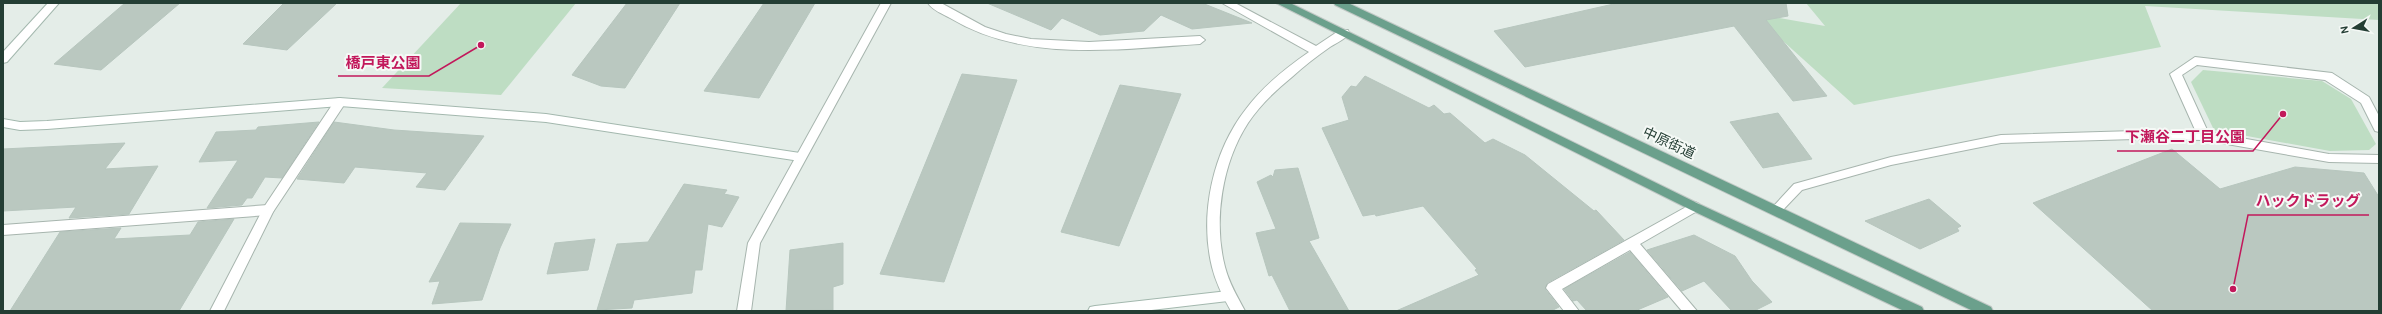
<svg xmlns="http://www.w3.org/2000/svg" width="2382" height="314" viewBox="0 0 2382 314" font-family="Karla,'Noto Sans JP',sans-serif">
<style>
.green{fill:#beddc3}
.building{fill:#bac8c0;stroke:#b7c6be}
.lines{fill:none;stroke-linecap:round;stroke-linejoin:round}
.lane-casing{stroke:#a7b5ae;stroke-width:2}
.street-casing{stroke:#a7b5ae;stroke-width:2}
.secondary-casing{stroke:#a3b8ae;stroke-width:2}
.primary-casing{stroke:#c2c9c6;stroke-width:2}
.lane{fill:#fff;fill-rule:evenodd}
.street{fill:#fff;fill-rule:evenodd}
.secondary{fill:#fff;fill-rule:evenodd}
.primary{fill:#6ba08c;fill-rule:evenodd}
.labels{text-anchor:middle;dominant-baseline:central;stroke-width:4;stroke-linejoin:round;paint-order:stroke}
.street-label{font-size:14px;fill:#243e34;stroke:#f5f9f6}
.leader{fill:none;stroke:#c2185b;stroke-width:1.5}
.callout-dot{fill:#c2185b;stroke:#f5f9f6;stroke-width:1.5}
.callout-label{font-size:15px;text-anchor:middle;font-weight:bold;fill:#c2185b;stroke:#f5f9f6;stroke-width:4;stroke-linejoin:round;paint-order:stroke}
</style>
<rect width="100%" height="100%" fill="#e4ede8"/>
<g class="green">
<polygon points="461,3 576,3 501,95 382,88"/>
<polygon points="1806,3 2379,3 2379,20 2145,6 2161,47 1854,105 1752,13 1825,26"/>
<polygon points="2203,70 2322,81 2351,99 2376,144 2369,150 2330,151 2214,130 2191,82"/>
</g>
<g class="building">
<polygon points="125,3 180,3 101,70 54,64"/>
<polygon points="284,3 337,3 287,50 243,44"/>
<polygon points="627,3 680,3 625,88 601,86 572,75"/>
<polygon points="764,3 815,3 759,98 704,91"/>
<polygon points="987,3 1202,3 1252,23 1192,29 1161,15 1144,31 1100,35 1062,18 1051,30"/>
<polygon points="1618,3 1786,3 1788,16 1766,20 1827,96 1793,101 1734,26 1525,67 1494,31"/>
<polygon points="962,74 1017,80 944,282 880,274"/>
<polygon points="1365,76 1429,108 1434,105 1444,114 1450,113 1485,143 1493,139 1525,155 1594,211 1596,210 1624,240 1547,283 1545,289 1559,307 1551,311 1396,311 1479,275 1475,270 1477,269 1423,206 1376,216 1375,214 1363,216 1322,128 1349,120 1342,97 1351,86 1356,87"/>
<polygon points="1120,85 1181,94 1119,246 1061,232"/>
<polygon points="1778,113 1812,159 1763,168 1730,122"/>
<polygon points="319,122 282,178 265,177 252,198 247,198 242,205 207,208 238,160 199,162 216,132 256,130 258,127"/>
<polygon points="334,122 394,130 484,136 445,190 416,187 427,173 355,167 344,183 297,179"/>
<polygon points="125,143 105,169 158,166 129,214 69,218 76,207 3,211 3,149"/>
<polygon points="2172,149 2220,189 2295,167 2364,173 2379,197 2379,311 2153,311 2033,203"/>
<polygon points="1298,168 1319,238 1309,241 1349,311 1290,311 1272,275 1269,276 1256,233 1276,229 1257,182 1271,175 1273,177 1275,170"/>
<polygon points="684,184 727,190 724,194 739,197 722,227 708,224 702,270 695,270 692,293 634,300 632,308 597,310 617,244 648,242"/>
<polygon points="1929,199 1961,226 1957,228 1959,231 1920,249 1865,221"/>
<polygon points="234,219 179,311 10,311 60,232 121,228 114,239 190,235 198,222"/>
<polygon points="460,223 511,224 500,248 482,300 432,304 440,281 429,282"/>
<polygon points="1694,235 1735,256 1752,281 1772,302 1754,311 1732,311 1704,281 1682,291 1647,250"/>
<polygon points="595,239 588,270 547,274 555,243"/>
<polygon points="843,243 843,284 833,287 833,310 786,311 790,250"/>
<polygon points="1630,252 1668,297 1635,311 1587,311 1577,300 1573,301 1564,289"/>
</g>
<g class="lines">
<defs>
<polygon id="lane" points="268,205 272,207 274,210 272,213 268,215 3,235 3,225"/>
<g id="street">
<polygon points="881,3 891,3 760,243 751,311 737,311 748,243"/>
<path d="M 928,3 L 941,3 L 985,27 L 1006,34 L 1031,39 L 1089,42 L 1200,36 L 1205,40 L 1200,44 C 1118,49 1024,63 950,18 C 943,14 932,10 928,3 Z"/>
<path d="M 1222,3 L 1235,3 L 1316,46 L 1340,30 L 1348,30 L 1349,33 C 1346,39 1336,43 1330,47 C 1317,56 1304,66 1292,77 C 1276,90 1260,105 1248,123 C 1222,163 1213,221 1225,267 C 1229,283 1237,296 1245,311 L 1231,311 C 1223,297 1216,283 1212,267 C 1199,214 1213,151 1246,109 C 1263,86 1286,68 1309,52 Z"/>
<polygon points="2195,57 2332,73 2369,97 2379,116 2379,132 2375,131 2361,103 2325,80 2197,65 2182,75 2208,132 2329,154 2379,155 2379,163 2329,162 2204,140 2135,139 2001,143 1891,165 1802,190 1780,213 1772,213 1770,210 1794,184 1891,157 2001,135 2135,131 2196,132 2170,74"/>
<polygon points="340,98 346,102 273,212 224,311 210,311 264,207 336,99"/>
<polygon points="1695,202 1699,204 1701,207 1699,210 1640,244 1697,311 1682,311 1630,250 1562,289 1579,311 1564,311 1546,288 1548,284"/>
</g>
<g id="secondary">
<polygon points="48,3 59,3 7,62 3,63 3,52"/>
<polygon points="340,98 546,114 800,153 806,157 800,161 546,122 340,106 47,129 20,130 3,127 3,119 20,122 47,121"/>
<polygon points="1228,291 1233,292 1235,296 1233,300 1228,301 1143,311 1088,311 1090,307 1095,306"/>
</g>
<g id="primary">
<polygon points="1276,3 1290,3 1699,204 1922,307 1924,311 1904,311 1691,210"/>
<polygon points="1334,3 1348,3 1991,307 1993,311 1973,311 1335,5"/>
</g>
</defs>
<use href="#lane" class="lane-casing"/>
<use href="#street" class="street-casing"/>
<use href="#secondary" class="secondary-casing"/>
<use href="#primary" class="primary-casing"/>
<use href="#lane" class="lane"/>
<use href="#street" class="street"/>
<use href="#secondary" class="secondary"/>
<use href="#primary" class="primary"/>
</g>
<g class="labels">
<g class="street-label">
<text transform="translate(1669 143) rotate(25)">中原街道</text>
</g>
</g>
<path class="leader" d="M481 45L429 76H338M2283 114L2253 151H2117M2233 289L2248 215H2369"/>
<g class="callout-dot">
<circle cx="481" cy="45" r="4"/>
<circle cx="2283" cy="114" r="4"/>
<circle cx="2233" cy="289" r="4"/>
</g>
<g class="callout-label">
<text x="383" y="68">橋戸東公園</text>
<text x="2185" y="142">下瀬谷二丁目公園</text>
<text x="2308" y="206">ハックドラッグ</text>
</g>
<rect width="2382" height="314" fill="none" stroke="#243e34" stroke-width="8"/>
<g transform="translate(2354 28) rotate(259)" stroke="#f5f9f6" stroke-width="3" paint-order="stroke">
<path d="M0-3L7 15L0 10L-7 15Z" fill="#243e34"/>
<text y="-6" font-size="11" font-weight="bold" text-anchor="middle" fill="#243e34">N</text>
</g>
</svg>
